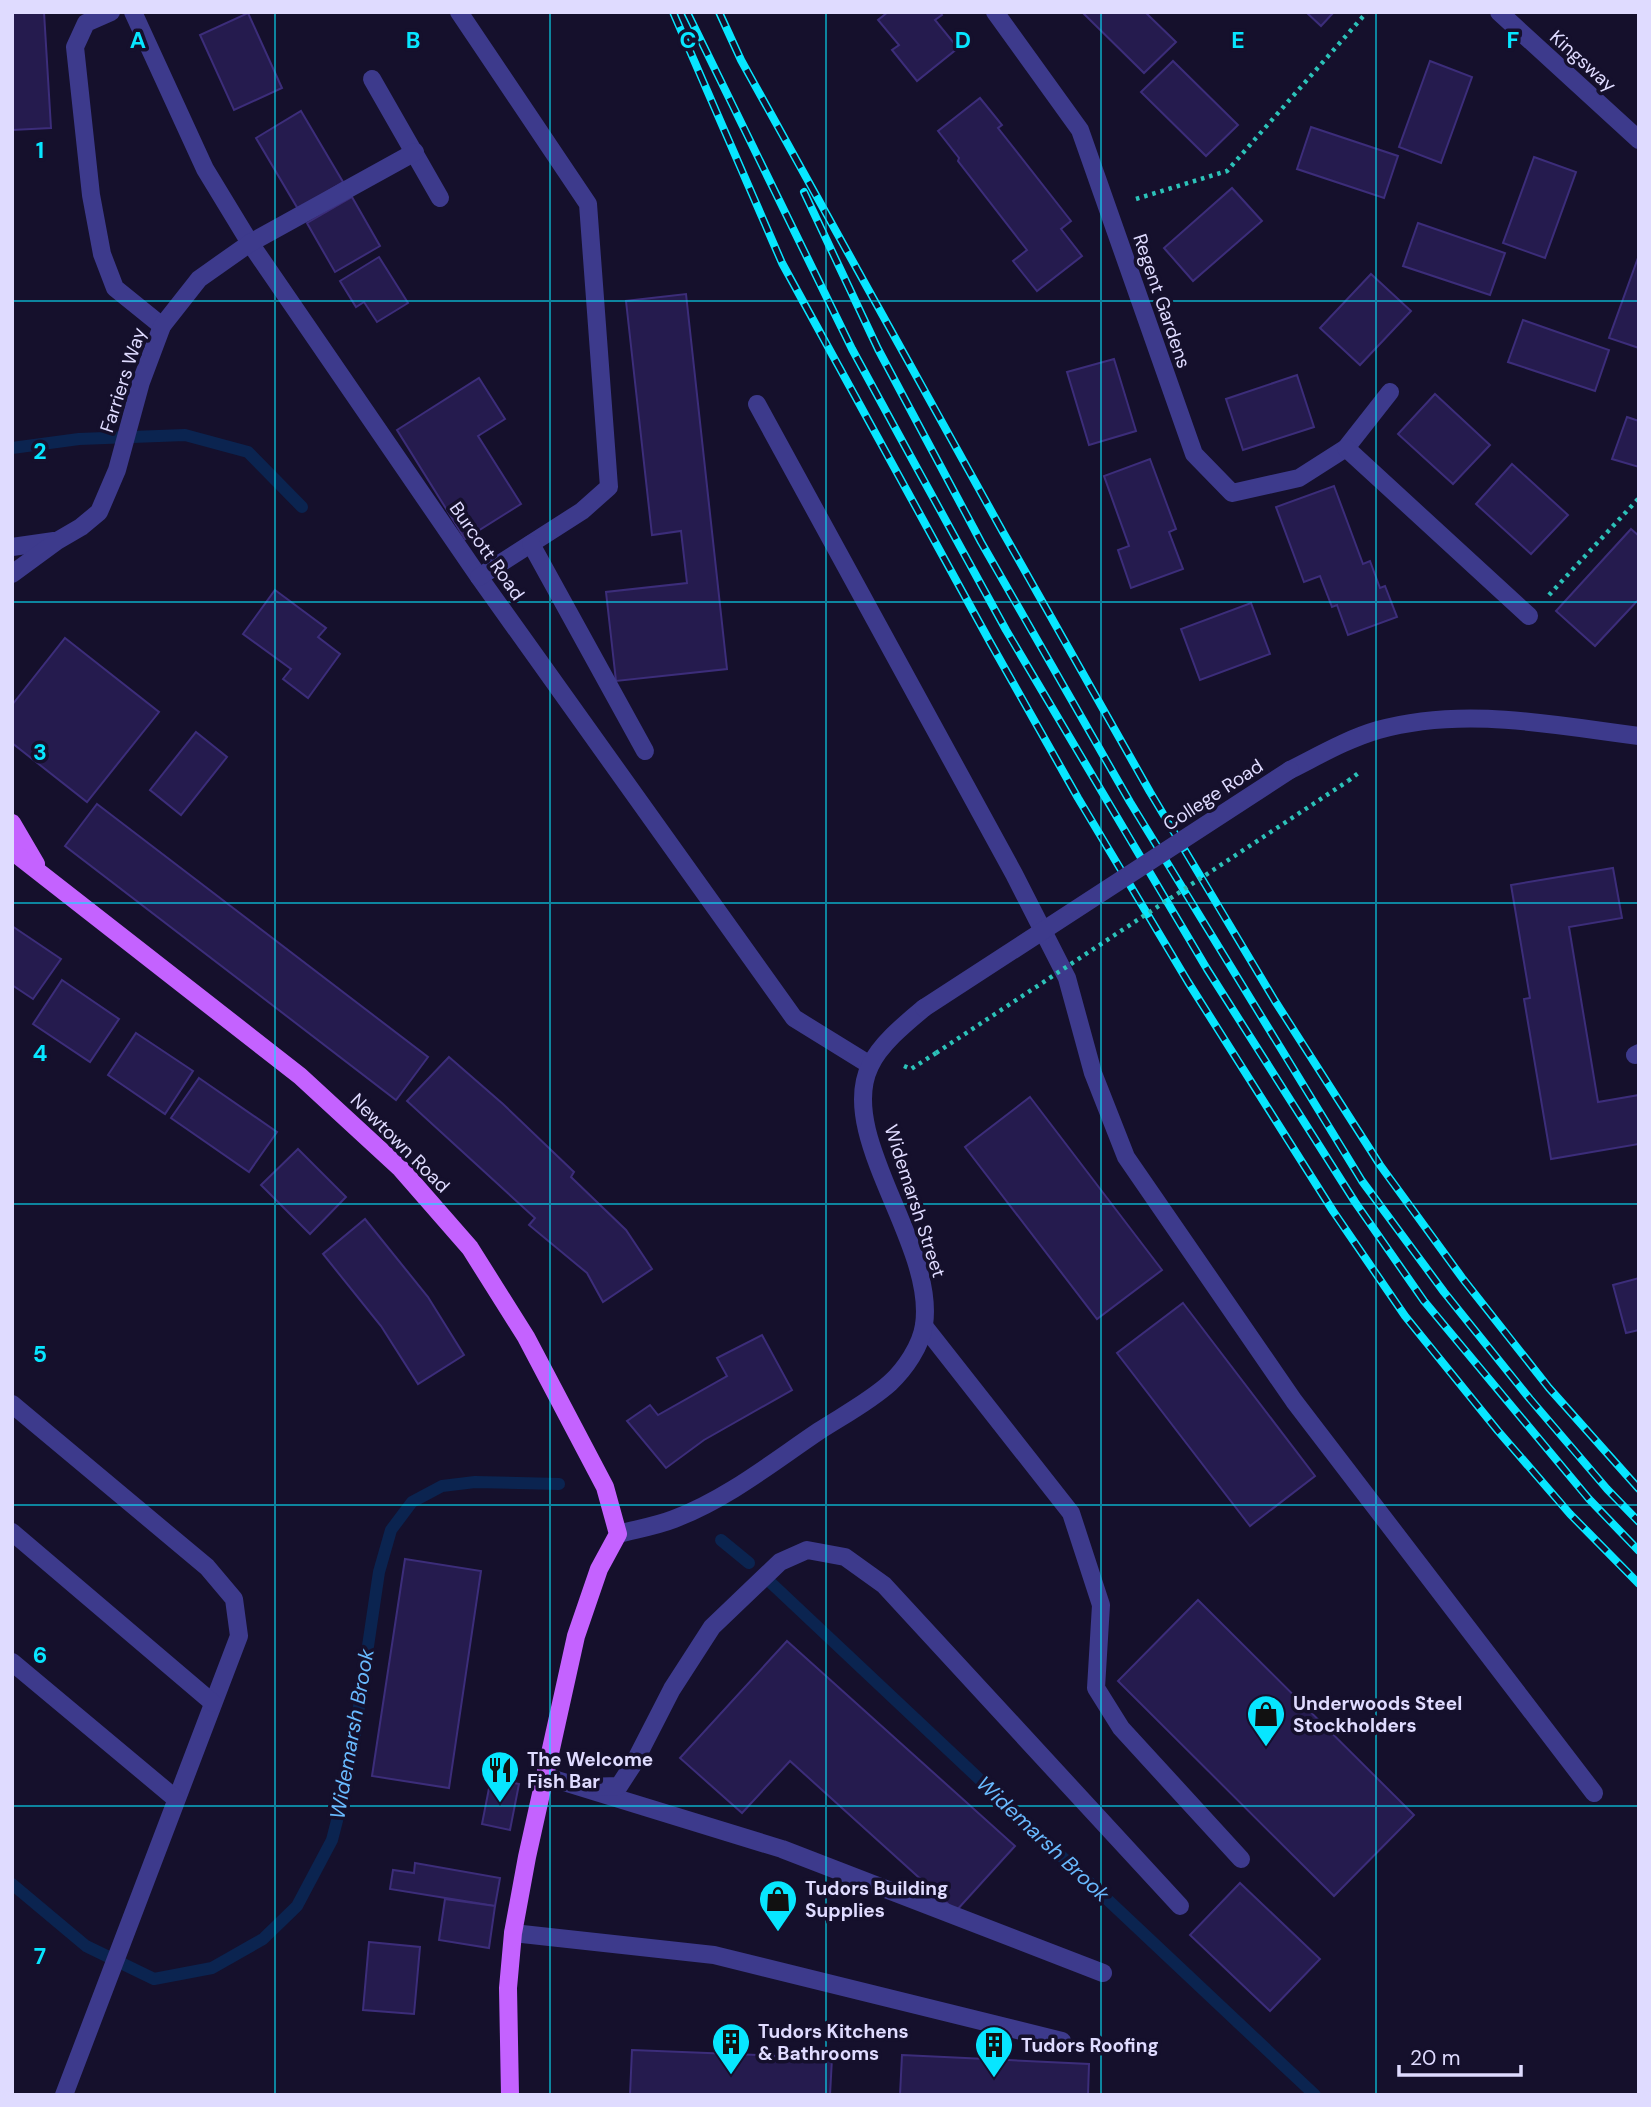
<svg xmlns="http://www.w3.org/2000/svg" width="1651" height="2107" viewBox="0 0 1651 2107" font-family="'DM Sans',sans-serif">
<style>
.lines{fill:none;stroke-linecap:round;stroke-linejoin:round}
.stream{stroke:#0b2450;stroke-width:12}
.building{fill:#251b4e;stroke:#3c2d7a;stroke-width:2}
.path{stroke:#2cc2b9;stroke-width:4.5;stroke-dasharray:3.5 5;stroke-linecap:butt}
.minor{stroke:#3d3a8c;stroke-width:18}
.major{stroke:#c462ff;stroke-width:18}
.rail-casing{stroke:#07e6ff;stroke-width:8}
.rail{stroke:#15102c;stroke-width:5;stroke-dasharray:16;stroke-linecap:butt}
.path-bridge{stroke:#2cc2b9;stroke-width:4.5;stroke-dasharray:3.5 5;stroke-linecap:butt}
.minor-bridge{stroke:#3d3a8c;stroke-width:18}
.grid{fill:none;stroke:#07e6ff;stroke-width:2;stroke-opacity:0.55}
.labels{text-anchor:middle;dominant-baseline:central;stroke-width:7;stroke-linejoin:round;paint-order:stroke}
.street-label{font-size:19px;fill:#dfdbff;stroke:#15102c}
.poi-label{font-size:19px;font-weight:bold;fill:#dfdbff;stroke:#15102c;text-anchor:start}
.water-label{font-size:21px;font-style:italic;fill:#69baff;stroke:#15102c}
.grid-label{font-size:23px;text-anchor:middle;font-weight:bold;fill:#07e6ff;stroke:#15102c;stroke-width:7;stroke-linejoin:round;paint-order:stroke}
</style>
<rect width="100%" height="100%" fill="#15102c"/>
<g class="lines">
<g class="stream">
<polyline points="12,448 79,439 185,435 248,452 302,507"/>
<polyline points="721,1540 749,1563"/>
<polyline points="770,1582 1315,2095"/>
<polyline points="12,1884 86,1946 154,1979 212,1968 263,1939 297,1906 332,1840 349,1774 379,1572 391,1530 412,1502 442,1486 475,1482 559,1484"/>
</g>
</g>
<g class="building">
<polygon points="12,12 44,12 51,128 12,130"/>
<polygon points="888,12 940,12 942,15 935,20 958,48 917,81 892,50 899,45 878,20"/>
<polygon points="1082,12 1145,12 1176,42 1144,73"/>
<polygon points="1306,12 1334,12 1321,26"/>
<polygon points="248,13 282,88 234,110 200,35"/>
<polygon points="1173,61 1238,125 1206,156 1141,92"/>
<polygon points="1430,61 1472,77 1441,163 1399,147"/>
<polygon points="980,98 1002,125 998,128 1071,221 1061,229 1082,256 1037,291 1013,261 1027,250 958,161 959,158 938,131"/>
<polygon points="301,111 343,182 298,209 256,138"/>
<polygon points="1311,127 1398,156 1384,198 1297,169"/>
<polygon points="1534,157 1576,172 1545,258 1503,243"/>
<polygon points="1232,188 1262,221 1193,281 1164,248"/>
<polygon points="352,197 380,246 335,272 307,223"/>
<polygon points="1418,223 1505,253 1490,295 1403,266"/>
<polygon points="1639,255 1639,348 1609,338"/>
<polygon points="379,257 408,303 377,322 364,302 356,307 340,281"/>
<polygon points="1371,274 1411,311 1360,365 1320,328"/>
<polygon points="686,294 727,669 616,681 606,592 687,583 681,531 652,535 626,301"/>
<polygon points="1523,320 1609,350 1595,391 1508,362"/>
<polygon points="1114,359 1136,431 1089,445 1067,372"/>
<polygon points="1297,375 1314,427 1243,450 1226,399"/>
<polygon points="479,378 505,419 478,436 521,504 465,539 397,430"/>
<polygon points="1435,394 1490,445 1453,484 1398,434"/>
<polygon points="1627,417 1639,421 1639,467 1612,459"/>
<polygon points="1150,459 1176,529 1169,532 1183,569 1131,588 1118,550 1129,546 1104,476"/>
<polygon points="1512,464 1568,515 1531,554 1476,504"/>
<polygon points="1334,486 1363,564 1370,561 1380,588 1385,586 1397,617 1348,635 1337,605 1332,607 1320,576 1304,582 1276,507"/>
<polygon points="1631,529 1639,536 1639,599 1595,646 1556,611"/>
<polygon points="275,590 326,628 318,637 340,654 308,698 283,679 291,669 243,634"/>
<polygon points="1251,603 1270,654 1200,680 1181,629"/>
<polygon points="65,638 159,712 87,802 12,743 12,705"/>
<polygon points="196,732 227,757 181,815 150,790"/>
<polygon points="97,804 428,1057 396,1100 65,846"/>
<polygon points="1613,868 1622,918 1569,927 1598,1102 1639,1095 1639,1144 1551,1159 1524,999 1530,998 1511,885"/>
<polygon points="12,926 61,959 33,999 12,985"/>
<polygon points="62,980 119,1019 90,1062 33,1024"/>
<polygon points="136,1033 193,1071 165,1114 108,1075"/>
<polygon points="449,1057 503,1104 574,1172 571,1177 626,1230 652,1269 603,1302 587,1273 529,1225 535,1218 407,1101"/>
<polygon points="199,1078 277,1132 249,1172 171,1118"/>
<polygon points="1030,1097 1162,1270 1097,1319 965,1147"/>
<polygon points="298,1149 346,1197 310,1234 261,1185"/>
<polygon points="365,1219 428,1297 464,1355 418,1384 381,1326 323,1254"/>
<polygon points="1639,1278 1639,1330 1626,1333 1613,1285"/>
<polygon points="1183,1303 1315,1476 1250,1526 1117,1353"/>
<polygon points="762,1335 792,1390 704,1440 666,1468 627,1421 650,1405 658,1415 727,1376 717,1358"/>
<polygon points="405,1559 481,1571 449,1788 372,1776"/>
<polygon points="1198,1600 1414,1815 1334,1896 1118,1681"/>
<polygon points="787,1641 1015,1846 956,1911 790,1761 742,1813 680,1758"/>
<polygon points="491,1778 519,1784 510,1830 482,1824"/>
<polygon points="415,1863 500,1878 495,1906 390,1889 393,1870 414,1873"/>
<polygon points="1240,1883 1320,1959 1270,2011 1190,1935"/>
<polygon points="445,1899 495,1906 489,1948 439,1940"/>
<polygon points="369,1942 420,1947 414,2014 363,2010"/>
<polygon points="632,2050 832,2058 830,2095 630,2095"/>
<polygon points="902,2055 1089,2064 1088,2095 900,2095"/>
</g>
<g class="lines">
<g class="path">
<polyline points="1136,199 1227,171 1367,12"/>
<polyline points="1549,595 1639,498"/>
<polyline points="1348,781 1361,771"/>
<polyline points="904,1066 911,1069 936,1053"/>
</g>
<g class="minor">
<polyline points="111,12 86,23 75,47 91,195 102,254 115,288 162,326"/>
<polyline points="133,12 205,169 250,243 479,577 794,1018 870,1065"/>
<polyline points="459,12 588,204 609,487 582,511 479,577"/>
<polyline points="995,12 1080,130 1194,454 1232,493 1299,478 1346,448 1390,392"/>
<polyline points="1499,12 1639,140"/>
<polyline points="372,79 440,198"/>
<polyline points="757,404 1014,874 1067,978 1093,1073 1126,1157 1294,1401 1594,1793"/>
<polyline points="1346,448 1529,616"/>
<polyline points="531,544 645,751"/>
<polyline points="12,547 54,541"/>
<polyline points="12,574 57,541 81,527 99,512 117,470 141,382 162,326 199,279 250,243 415,152"/>
<path d="M 1290,770 C 1318,756 1347,739 1378,730 C 1464,706 1552,725 1639,736"/>
<polyline points="1635,1055 1639,1053"/>
<polyline points="924,1326 1071,1513 1101,1605 1096,1688 1121,1728 1241,1859"/>
<polyline points="12,1404 207,1567 234,1599 239,1636 64,2095"/>
<polyline points="12,1532 213,1703"/>
<path d="M 618,1534 C 637,1529 656,1526 674,1519 C 727,1499 773,1462 819,1431 C 842,1416 869,1402 890,1383 C 905,1369 921,1346 924,1325 C 936,1245 836,1136 870,1066 C 880,1044 906,1023 924,1008"/>
<polyline points="12,1662 176,1799"/>
<polyline points="544,1776 782,1849 1103,1973"/>
<polyline points="582,1787 619,1786 634,1763 672,1689 712,1627 780,1562 807,1550 845,1557 884,1585 1180,1906"/>
<polyline points="513,1933 714,1955 1062,2041"/>
</g>
<g class="major">
<polyline points="12,823 36,864"/>
<polyline points="12,851 300,1076 401,1169 470,1248 526,1337 605,1487 618,1534 599,1569 576,1636 527,1857 513,1933 508,1988 510,2095"/>
</g>
<defs>
<g id="rail">
<polyline points="673,12 782,263 990,642 1078,798 1188,982 1333,1211 1405,1316 1498,1431 1570,1514 1639,1584"/>
<polyline points="687,12 852,349 912,459 1006,630 1207,969 1355,1202 1424,1301 1589,1499 1639,1551"/>
<polyline points="719,12 741,60 1004,534 1150,792 1275,1001 1380,1165 1463,1279 1549,1388 1639,1489"/>
<polyline points="804,192 878,349 981,542 1130,802 1362,1181 1444,1292 1530,1399 1607,1489 1639,1522"/>
</g>
</defs>
<use href="#rail" class="rail-casing"/>
<use href="#rail" class="rail"/>
<polyline class="path-bridge" points="936,1053 1348,781"/>
<polyline class="minor-bridge" points="924,1008 1290,770"/>
</g>
<path class="grid" d="M 275,12 L 275,2095M 550,12 L 550,2095M 826,12 L 826,2095M 1101,12 L 1101,2095M 1376,12 L 1376,2095M 12,301 L 1639,301M 12,602 L 1639,602M 12,903 L 1639,903M 12,1204 L 1639,1204M 12,1505 L 1639,1505M 12,1806 L 1639,1806"/>
<defs>
<symbol id="shop-pin" viewBox="-11 -11 22 30"><path d="M0 17L-7.5 6A9.5 9.5 0 1 1 7.5 6Z" fill="#07e6ff" stroke="#15102c"/><path d="M-5-2.5h2.3a2.7 3.5 0 0 1 5.4 0H5L5.5 6h-11ZM-1.5-2.5h3a1.5 2.3 0 0 0-3 0Z" fill="#111"/></symbol>
<symbol id="restaurant-pin" viewBox="-11 -11 22 30"><path d="M0 17L-7.5 6A9.5 9.5 0 1 1 7.5 6Z" fill="#07e6ff" stroke="#15102c"/><path d="M-5-6h1v4h1v-4h1v4h1v-4h1v5L-1.5 .5V6h-2V.5L-5-1ZM5-6V6H3V1.5H1.5Q1.5-4 5-6Z" fill="#111"/></symbol>
<symbol id="building-pin" viewBox="-11 -11 22 30"><path d="M0 17L-7.5 6A9.5 9.5 0 1 1 7.5 6Z" fill="#07e6ff" stroke="#15102c"/><path d="M-4-6H4V6H1V3H-1V6H-4ZM-2.5-4.3h1.7v1.8h-1.7ZM.8-4.3h1.7v1.8H.8ZM-2.5-1h1.7V.8h-1.7ZM.8-1h1.7V.8H.8Z" fill="#111"/></symbol>
</defs>
<g fill-rule="evenodd">
<use href="#shop-pin" x="1244" y="1692" width="44" height="60"/>
<use href="#restaurant-pin" x="478" y="1748" width="44" height="60"/>
<use href="#shop-pin" x="756" y="1877" width="44" height="60"/>
<use href="#building-pin" x="709" y="2020" width="44" height="60"/>
<use href="#building-pin" x="972" y="2023" width="44" height="60"/>
</g>
<g class="labels">
<g class="street-label">
<text transform="translate(1583 61) rotate(42)">Kingsway</text>
<text transform="translate(1162 301) rotate(71)">Regent Gardens</text>
<text transform="translate(123 380) rotate(-72)">Farriers Way</text>
<text transform="translate(487 551) rotate(55)">Burcott Road</text>
<text transform="translate(1213 795) rotate(-33)">College Road</text>
<text transform="translate(400 1143) rotate(45)">Newtown Road</text>
<text transform="translate(915 1201) rotate(72)">Widemarsh Street</text>
</g>
<g class="poi-label">
<text x="1293" y="1703">Underwoods Steel<tspan x="1293" dy="22">Stockholders</tspan></text>
<text x="527" y="1759">The Welcome<tspan x="527" dy="22">Fish Bar</tspan></text>
<text x="805" y="1888">Tudors Building<tspan x="805" dy="22">Supplies</tspan></text>
<text x="758" y="2031">Tudors Kitchens<tspan x="758" dy="22">&amp; Bathrooms</tspan></text>
<text x="1021" y="2045">Tudors Roofing</text>
</g>
<g class="water-label">
<text transform="translate(352 1734) rotate(-80)">Widemarsh Brook</text>
<text transform="translate(1043 1839) rotate(43)">Widemarsh Brook</text>
</g>
</g>
<g class="grid-label">
<text x="138" y="48">A</text>
<text x="413" y="48">B</text>
<text x="688" y="48">C</text>
<text x="963" y="48">D</text>
<text x="1238" y="48">E</text>
<text x="1513" y="48">F</text>
<text x="40" y="158">1</text>
<text x="40" y="459">2</text>
<text x="40" y="760">3</text>
<text x="40" y="1061">4</text>
<text x="40" y="1362">5</text>
<text x="40" y="1663">6</text>
<text x="40" y="1964">7</text>
</g>
<rect width="1651" height="2107" fill="none" stroke="#dfdbff" stroke-width="28"/>
<path d="M1399 2065v10h122v-10" fill="none" stroke="#dfdbff" stroke-width="3.5"/>
<text x="1410" y="2065" font-size="21" fill="#dfdbff" stroke="#15102c" stroke-width="5" paint-order="stroke">20 m</text>
</svg>
